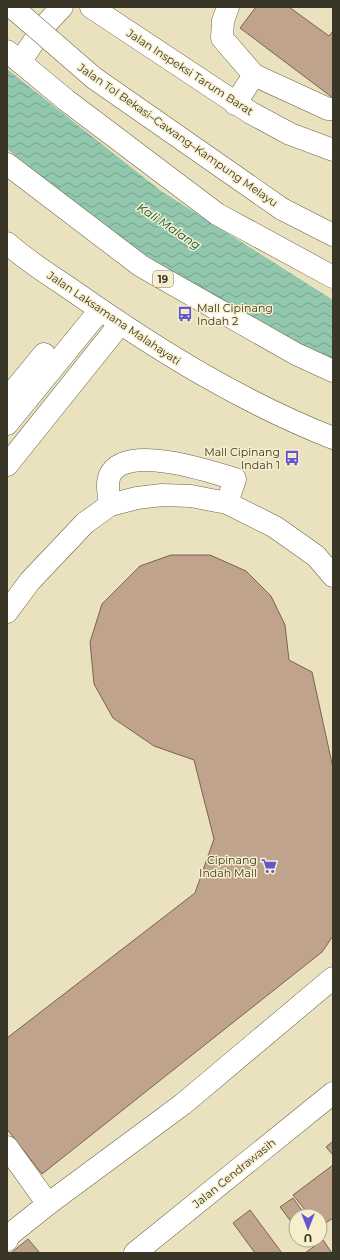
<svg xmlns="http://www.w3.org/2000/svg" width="340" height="1260" viewBox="0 0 340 1260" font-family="Montserrat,sans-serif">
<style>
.water{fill:url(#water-waves)}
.building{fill:#bfa38c;stroke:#7c624d}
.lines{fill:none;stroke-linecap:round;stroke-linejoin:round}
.minor-casing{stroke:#6b6445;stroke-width:23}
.major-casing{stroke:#6b6445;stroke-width:23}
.highway-casing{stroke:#6b6445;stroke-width:23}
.minor{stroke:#fff;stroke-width:22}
.major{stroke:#fff;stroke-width:22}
.highway{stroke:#fff;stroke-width:22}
.highway-bridge-casing{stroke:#6b6445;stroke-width:23;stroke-linecap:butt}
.highway-bridge{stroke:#fff;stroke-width:22}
.labels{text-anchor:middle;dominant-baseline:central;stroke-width:3;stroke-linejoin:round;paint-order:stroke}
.shield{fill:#f7efcc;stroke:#726e59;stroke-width:1}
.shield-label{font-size:10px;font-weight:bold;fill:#393628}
.street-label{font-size:11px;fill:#393628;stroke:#f7efcc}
.poi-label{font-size:11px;fill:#393628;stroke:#f7efcc;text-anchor:end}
.water-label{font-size:12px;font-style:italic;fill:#0c533b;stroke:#f7efcc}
</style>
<defs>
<pattern id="water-waves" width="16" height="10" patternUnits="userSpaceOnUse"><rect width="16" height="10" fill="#90c7ad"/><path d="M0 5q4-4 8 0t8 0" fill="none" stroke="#77a28d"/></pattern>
</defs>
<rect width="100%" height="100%" fill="#eae2bf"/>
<polygon class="water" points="7,69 161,191 333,300 333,361 259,324 126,243 7,149"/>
<g class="building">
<polygon points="256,7 289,7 329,36 333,31 333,98 240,28"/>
<polygon points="171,555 210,555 246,571 271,596 285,625 289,660 312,672 333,768 333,936 322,952 42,1174 7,1129 7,1038 195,893 214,839 194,760 154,746 113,718 94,684 90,642 102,604 140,566"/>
<polygon points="333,1141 333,1155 326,1147"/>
<polygon points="333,1165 333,1218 320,1227 320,1216 310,1216 293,1195"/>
<polygon points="293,1198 306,1216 296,1216 296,1228 280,1207"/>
<polygon points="250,1210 282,1253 255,1253 233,1223"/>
<polygon points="28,1239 40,1253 11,1253"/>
<polygon points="304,1240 319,1240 309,1247"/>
<polygon points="323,1240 332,1253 305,1253"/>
</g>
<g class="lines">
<defs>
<g id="minor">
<polyline points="91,7 251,113 290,134 333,150"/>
<polyline points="228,7 223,21 222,38 254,75 235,104"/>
<polyline points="7,51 66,100 217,214 333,277"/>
<polyline points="20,62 45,25 62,7"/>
<polyline points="254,75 328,109 333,109"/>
<polyline points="7,399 44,354"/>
<polyline points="7,424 100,310"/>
<polyline points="7,465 120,324"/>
<path d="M 110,505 C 109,495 106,484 110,475 C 125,443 210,471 235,479 L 227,503"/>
<polyline points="7,612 30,581 85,523 110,505 137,498 162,495 191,496 227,503 275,527 316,556 333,576"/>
<polyline points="7,1147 48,1204"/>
<polyline points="7,1240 8,1236 48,1204 183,1104 333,978"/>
<polyline points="135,1253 333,1093"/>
</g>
<path id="major" d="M 7,243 C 29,263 55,278 79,295 C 159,351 242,402 333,438"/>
<g id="highway">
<polyline points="7,164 141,266 296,354 333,371"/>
<polyline points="282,209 333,235"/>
</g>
</defs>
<use href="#minor" class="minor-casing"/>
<use href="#major" class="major-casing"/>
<use href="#highway" class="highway-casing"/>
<use href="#minor" class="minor"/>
<use href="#major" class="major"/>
<use href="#highway" class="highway"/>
<defs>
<polyline id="highway-bridge" points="12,7 94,78 282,209"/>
</defs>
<use href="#highway-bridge" class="highway-bridge-casing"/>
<use href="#highway-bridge" class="highway-bridge"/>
</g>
<defs>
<symbol id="bus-bare" viewBox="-9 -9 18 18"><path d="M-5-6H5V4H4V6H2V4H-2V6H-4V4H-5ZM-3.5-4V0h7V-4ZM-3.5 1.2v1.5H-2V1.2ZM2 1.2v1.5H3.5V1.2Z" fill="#6355ce" stroke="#f7efcc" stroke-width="2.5" paint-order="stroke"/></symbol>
<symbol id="supermarket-bare" viewBox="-9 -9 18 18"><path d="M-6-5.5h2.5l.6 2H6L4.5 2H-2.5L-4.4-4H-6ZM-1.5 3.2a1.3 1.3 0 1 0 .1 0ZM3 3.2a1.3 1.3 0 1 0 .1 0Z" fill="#6355ce" stroke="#f7efcc" stroke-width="2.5" paint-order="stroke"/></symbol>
</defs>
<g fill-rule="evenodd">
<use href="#bus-bare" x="174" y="303" width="22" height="22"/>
<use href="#bus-bare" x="281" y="447" width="22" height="22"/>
<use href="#supermarket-bare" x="258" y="855" width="22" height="22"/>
</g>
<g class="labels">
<rect class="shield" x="153" y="271" width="20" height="16" rx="3"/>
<g class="shield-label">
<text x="163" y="279">19</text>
</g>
<g class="street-label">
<text transform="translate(190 72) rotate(33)">Jalan Inspeksi Tarum Barat</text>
<text transform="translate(178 135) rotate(35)">Jalan Tol Bekasi–Cawang–Kampung Melayu</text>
<text transform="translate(114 318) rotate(34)">Jalan Laksamana Malahayati</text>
<text transform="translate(234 1173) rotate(-39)">Jalan Cendrawasih</text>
</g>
<g class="poi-label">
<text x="197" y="308" text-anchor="start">Mall Cipinang<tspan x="197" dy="13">Indah 2</tspan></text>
<text x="280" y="452">Mall Cipinang<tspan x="280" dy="13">Indah 1</tspan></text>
<text x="257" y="860">Cipinang<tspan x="257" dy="13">Indah Mall</tspan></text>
</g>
<g class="water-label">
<text transform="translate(169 226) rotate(34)">Kali Malang</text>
</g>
</g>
<rect width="340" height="1260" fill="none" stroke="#393628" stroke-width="16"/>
<g transform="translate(308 1228) rotate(180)"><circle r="19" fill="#f7efcc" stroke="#aba58a"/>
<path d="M0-3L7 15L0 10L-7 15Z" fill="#6355ce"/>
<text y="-6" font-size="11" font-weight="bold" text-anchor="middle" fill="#393628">U</text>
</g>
</svg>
